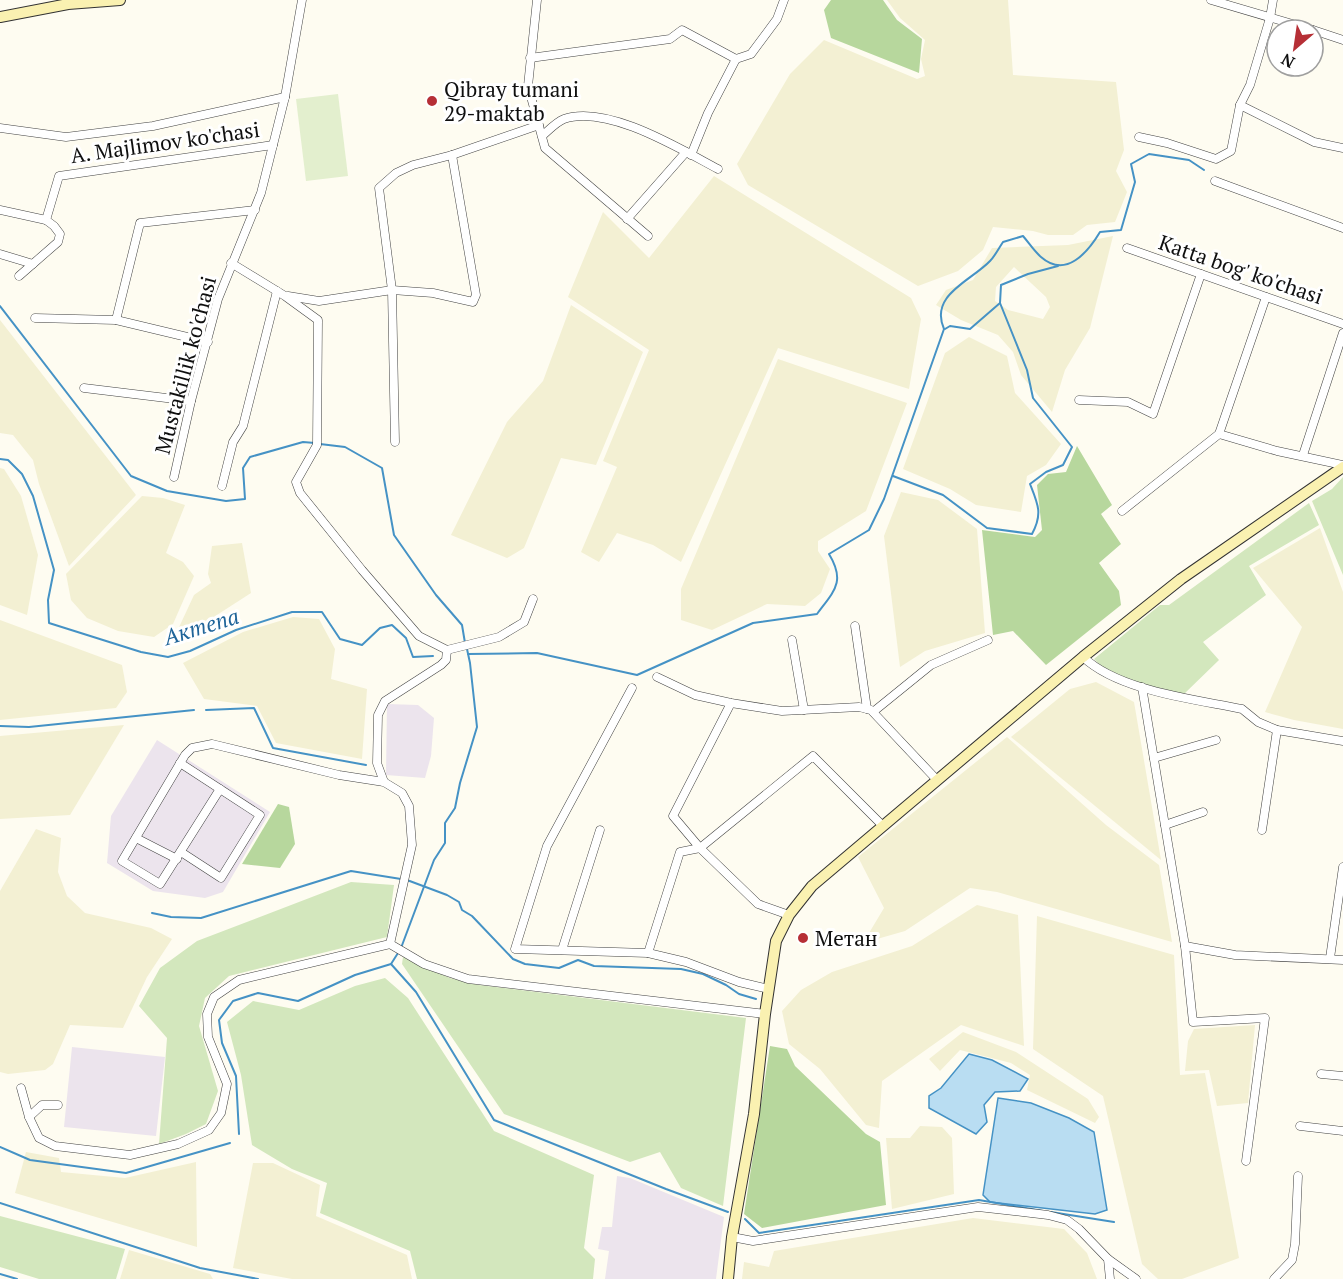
<svg xmlns="http://www.w3.org/2000/svg" width="1343" height="1279" viewBox="0 0 1343 1279" font-family="'PT Serif',serif">
<style>
.industrial{fill:#ece4ed}
.farmland{fill:#f3f0d3;fill-rule:evenodd}
.green{fill:#d3e7bd}
.forest{fill:#b7d79d}
.pitch{fill:#e3efce}
.water{fill:#b9ddf2;stroke:#4592c5;stroke-width:1.5}
.lines{fill:none;stroke-linecap:round;stroke-linejoin:round}
.stream{stroke:#4592c5;stroke-width:2}
.minor-casing{stroke:#424242;stroke-width:9}
.secondary-casing{stroke:#313131;stroke-width:12}
.minor{stroke:#fff;stroke-width:8}
.secondary{stroke:#faf1b1;stroke-width:10}
.poi-dot{fill:#b62f36;stroke:#fff;stroke-width:2}
.labels{text-anchor:middle;dominant-baseline:central;stroke-width:6;stroke-linejoin:round;paint-order:stroke}
.poi-label{font-size:21px;fill:#0f0f0f;stroke:#fff;text-anchor:start}
.street-label{font-size:21px;fill:#0f0f0f;stroke:#fff}
.water-label{font-size:22px;font-style:italic;fill:#1f6499;stroke:#fff}
</style>
<rect width="100%" height="100%" fill="#fefcf1"/>
<g class="industrial">
<polygon points="387,704 418,705 434,718 431,756 425,778 386,775"/>
<polygon points="157,740 270,812 223,892 205,898 153,891 107,863 111,816"/>
<polygon points="72,1047 165,1057 156,1136 64,1127"/>
<polygon points="617,1176 630,1178 724,1217 716,1279 605,1279 609,1251 598,1249 602,1227 612,1227"/>
</g>
<g class="farmland">
<polygon points="887,0 1008,0 1013,75 1116,82 1124,150 1116,171 1127,192 1115,222 1087,225 1073,235 1048,235 1033,231 993,227 983,250 958,271 918,286 748,185 737,164 790,74 824,40 917,79 925,76 921,59 925,40 900,18"/>
<polygon points="714,176 911,298 921,319 909,389 778,348 681,562 653,545 617,533 599,562 581,552 617,467 603,461 649,350 568,297 603,212 649,258"/>
<path d="M 1113,236 L 1090,328 L 1065,370 L 1052,412 L 1021,375 L 1013,352 L 998,335 L 961,320 L 936,305 L 946,290 L 973,280 L 992,248 L 1068,245 ZM 1014,267 L 1046,297 L 1050,307 L 1043,319 L 1008,310 L 995,301 L 996,287 Z"/>
<polygon points="571,305 643,352 596,465 561,458 524,548 507,558 451,535 507,422 543,381"/>
<polygon points="0,320 136,495 69,566 39,484 33,460 13,435 0,433"/>
<polygon points="969,337 1007,356 1015,393 1061,444 1046,465 1027,476 1021,512 976,505 950,489 903,469 945,353"/>
<polygon points="778,359 907,403 866,511 818,541 818,551 830,569 821,593 805,606 767,604 712,630 681,620 681,589"/>
<polygon points="0,468 4,469 21,496 38,555 27,615 0,605"/>
<polygon points="901,492 938,500 977,529 985,633 925,651 900,667 884,536"/>
<polygon points="142,496 163,498 185,505 166,553 183,562 194,576 173,624 154,637 118,631 87,618 71,600 66,574"/>
<polygon points="1320,528 1343,592 1343,729 1294,720 1265,712 1302,627 1253,568"/>
<polygon points="242,543 251,593 178,640 174,638 194,595 211,583 208,574 212,546"/>
<polygon points="293,617 319,619 335,649 331,679 367,689 362,759 276,743 257,706 204,699 183,663 243,632"/>
<polygon points="0,620 122,665 127,692 116,708 0,720"/>
<polygon points="1096,682 1134,702 1161,860 1011,737 1070,689"/>
<polygon points="124,725 70,815 0,819 0,736"/>
<polygon points="1007,737 1106,825 1159,865 1172,942 997,892 970,888 905,931 863,943 884,908 858,857"/>
<polygon points="36,829 61,838 58,872 67,896 85,913 151,928 172,939 147,977 123,1028 70,1025 53,1064 45,1070 8,1074 0,1072 0,891"/>
<polygon points="977,905 1018,915 1024,1046 961,1025 882,1081 879,1128 866,1125 820,1069 789,1044 782,1011 801,990 832,972 912,946"/>
<polygon points="1037,916 1174,955 1180,1075 1205,1073 1239,1258 1182,1279 1158,1279 1142,1264 1103,1096 1033,1049"/>
<polygon points="1255,1025 1248,1103 1217,1106 1209,1070 1185,1071 1188,1041 1194,1029"/>
<polygon points="963,1032 1016,1052 1088,1099 1099,1117 1095,1123 1027,1090 1030,1075 1011,1063 960,1050 940,1071 929,1059"/>
<polygon points="920,1126 942,1127 952,1138 954,1194 892,1209 886,1138 910,1138"/>
<polygon points="26,1152 59,1158 61,1172 125,1178 196,1162 197,1247 15,1193"/>
<polygon points="253,1163 273,1163 320,1185 316,1216 407,1255 412,1279 292,1279 233,1268"/>
<polygon points="973,1218 1064,1229 1087,1253 1097,1279 742,1279 744,1262 769,1267 774,1251"/>
<polygon points="129,1250 210,1274 213,1279 120,1279"/>
</g>
<g class="green">
<polygon points="1343,477 1343,575 1312,501 1332,489"/>
<path d="M 1309,503 L 1319,525 L 1249,566 L 1266,595 L 1203,642 L 1219,660 L 1183,695 C 1157,687 1112,680 1094,659 L 1160,605 L 1169,605 Z"/>
<polygon points="351,882 394,885 387,937 229,976 205,998 199,1026 218,1091 206,1124 186,1134 159,1144 167,1038 139,1006 160,968 197,941"/>
<polygon points="403,957 450,978 479,985 746,1018 723,1206 681,1188 660,1152 630,1162 504,1114 402,964"/>
<polygon points="385,978 408,998 494,1131 594,1175 584,1248 595,1259 593,1279 417,1279 410,1251 320,1213 327,1183 292,1169 252,1145 241,1075 227,1022 253,1001 299,1010 355,986"/>
<polygon points="0,1216 125,1249 116,1279 39,1279 0,1267"/>
</g>
<g class="forest">
<polygon points="831,0 883,0 897,20 922,39 919,73 831,38 824,10"/>
<polygon points="1077,446 1112,505 1101,514 1121,544 1099,563 1119,591 1121,605 1046,665 1013,631 993,635 982,530 1035,537 1042,530 1037,485 1048,474 1066,472"/>
<polygon points="278,804 289,807 295,844 280,868 242,864"/>
<polygon points="770,1046 787,1049 795,1066 866,1134 880,1142 886,1205 762,1228 744,1214"/>
</g>
<polygon class="pitch" points="338,94 348,176 306,181 296,99"/>
<g class="water">
<polygon points="969,1054 992,1060 1028,1079 1020,1091 995,1092 984,1105 987,1122 976,1134 929,1108 929,1096 941,1088"/>
<polygon points="998,1098 1031,1103 1069,1118 1094,1132 1107,1210 1095,1214 990,1202 983,1195"/>
</g>
<g class="lines">
<g class="stream">
<polyline points="0,306 131,476 167,491 226,501 245,499 243,468 250,457 303,442 315,443"/>
<polyline points="945,329 950,326 970,329 1000,303"/>
<polyline points="320,444 345,447 382,468 394,535 436,595 462,625 465,643"/>
<polyline points="0,459 8,460 22,474 33,496 54,570 48,600 49,623 141,652 168,657 190,651 236,630 292,612 322,612 340,639 362,645 380,628 392,625 406,638 413,657 433,656"/>
<path d="M 893,476 L 943,495 L 987,528 L 1032,534 C 1043,514 1038,504 1030,484 L 1046,472 L 1063,465 L 1072,447 L 1033,398 L 1027,370 L 1000,303 L 1001,285 L 1028,274 L 1058,266"/>
<path d="M 468,654 L 537,653 L 637,675 L 753,623 L 817,614 C 834,591 846,582 829,554 L 869,530 L 884,499 L 944,329 C 929,295 971,281 990,261 C 995,256 999,248 1003,242 L 1023,236 C 1029,243 1034,251 1041,257 C 1066,279 1088,252 1100,232 L 1121,230 L 1135,182 L 1131,164 L 1149,154 L 1189,160 L 1204,170"/>
<polyline points="206,710 254,708 273,748 366,765"/>
<polyline points="0,726 29,727 194,710"/>
<polyline points="407,880 447,895 459,902 462,910 472,916 513,959 525,964 559,968 578,960 594,966 681,969 703,974 726,985 739,994 756,999"/>
<polyline points="152,913 171,917 201,918 351,871 401,879"/>
<polyline points="401,948 434,860 445,843 445,823 455,808 460,783 477,727 470,663 467,649"/>
<polyline points="391,964 398,953"/>
<polyline points="239,1134 236,1076 222,1043 219,1020 233,1001 258,993 298,1001 355,975 391,964 416,992 494,1120 666,1189 728,1212"/>
<polyline points="0,1147 30,1160 126,1173 230,1143"/>
<polyline points="0,1203 200,1268 258,1279"/>
<polyline points="1051,1212 1114,1222"/>
<polyline points="745,1219 759,1233 979,1200 1043,1211"/>
<polyline points="0,1274 17,1279"/>
</g>
<defs>
<g id="minor">
<polyline points="537,0 528,86 545,148 648,236"/>
<polyline points="1211,0 1313,30"/>
<polyline points="1313,30 1343,40"/>
<polyline points="530,58 670,39 682,30 736,59"/>
<polyline points="1240,105 1314,142 1343,148"/>
<polyline points="0,128 66,137 153,126 285,97"/>
<path d="M 542,136 C 548,131 556,122 564,119 C 607,104 680,149 718,169"/>
<polyline points="1139,137 1167,143 1216,159 1231,151 1240,105 1250,85 1270,18 1273,0"/>
<polyline points="691,155 708,113 736,59 751,54 777,19 784,0"/>
<polyline points="1215,181 1343,228"/>
<polyline points="0,210 46,220"/>
<polyline points="627,219 686,152"/>
<polyline points="1127,248 1343,324"/>
<polyline points="0,254 33,264"/>
<polyline points="231,263 285,296 318,320 317,445 296,482 300,493 362,570 419,636 447,650 499,637 524,622 533,599"/>
<polyline points="19,276 58,242 60,234 54,226 46,220 59,176 273,145"/>
<polyline points="288,296 319,301 392,290 433,293 473,302 476,295 452,155"/>
<polyline points="35,318 116,320 208,342"/>
<polyline points="116,320 140,223 255,210"/>
<polyline points="84,388 191,401"/>
<polyline points="1079,400 1128,402 1153,414 1201,274"/>
<polyline points="1219,434 1277,451 1343,465"/>
<polyline points="395,442 392,290 379,188 396,173 413,165 452,155 539,125"/>
<polyline points="1303,455 1343,333"/>
<polyline points="174,477 191,401 218,299 261,193 285,97 302,0"/>
<polyline points="222,486 233,442 243,426 277,291"/>
<polyline points="1122,511 1219,434 1266,297"/>
<polyline points="855,626 867,709"/>
<polyline points="792,640 804,710"/>
<path d="M 1083,657 C 1119,691 1194,699 1242,709 L 1258,722 L 1277,730 L 1343,741"/>
<polyline points="657,677 695,695 731,703 782,711 859,707 871,710 937,780"/>
<polyline points="1142,687 1185,946 1193,1022 1265,1018 1246,1161"/>
<polyline points="632,688 547,846 515,949 648,953 686,962 739,982 769,989"/>
<polyline points="731,703 673,816 700,848 758,904 789,915"/>
<polyline points="873,712 931,665 988,640"/>
<polyline points="1154,758 1216,740"/>
<polyline points="180,763 260,815 221,878 181,852"/>
<polyline points="384,782 377,763 378,715 385,701 441,665 446,660 447,650"/>
<polyline points="220,789 160,884 122,861 185,755 192,748 212,744 339,775 384,782 402,793 409,806 412,845 390,944"/>
<polyline points="1165,825 1203,812"/>
<polyline points="1262,830 1277,730"/>
<polyline points="136,838 177,859"/>
<polyline points="1185,946 1235,955 1343,960"/>
<polyline points="562,950 600,830"/>
<polyline points="648,953 680,852 700,848 813,756 883,826"/>
<polyline points="1330,958 1343,867"/>
<polyline points="1321,1074 1343,1076"/>
<polyline points="21,1088 29,1117 39,1138 55,1146 130,1155 178,1144 209,1130 221,1113 227,1084 208,1037 207,1014 214,997 239,980 390,944 424,964 468,979 765,1014"/>
<polyline points="29,1117 42,1105 58,1105"/>
<polyline points="1300,1126 1343,1131"/>
<polyline points="732,1237 753,1241 978,1207 1048,1215 1067,1220 1079,1229 1108,1259 1110,1279"/>
<polyline points="1108,1259 1136,1279"/>
<polyline points="1274,1279 1292,1260 1295,1244 1298,1176"/>
</g>
<g id="secondary">
<polyline points="0,17 68,4 120,0"/>
<polyline points="728,1279 732,1237 754,1114 765,1014 776,941 789,915 812,886 1083,657 1181,579 1343,467"/>
</g>
</defs>
<use href="#minor" class="minor-casing"/>
<use href="#secondary" class="secondary-casing"/>
<use href="#minor" class="minor"/>
<use href="#secondary" class="secondary"/>
</g>
<g class="poi-dot">
<circle cx="432" cy="101" r="6"/>
<circle cx="803" cy="938" r="6"/>
</g>
<g class="labels">
<g class="poi-label">
<text x="444" y="89">Qibray tumani<tspan x="444" dy="24">29-maktab</tspan></text>
<text x="815" y="938">Метан</text>
</g>
<g class="street-label">
<text transform="translate(165 142) rotate(-8)">A. Majlimov ko'chasi</text>
<text transform="translate(1241 269) rotate(19)">Katta bog' ko'chasi</text>
<text transform="translate(185 365) rotate(-75)">Mustakillik ko'chasi</text>
</g>
<g class="water-label">
<text transform="translate(201 626) rotate(-17)">Актепа</text>
</g>
</g>
<g transform="translate(1295 48) rotate(209)"><circle r="28" fill="#ffffff" stroke="#9f9f9f" stroke-width="1.5"/>
<path d="M0-4.5L10 22L0 15L-10 22Z" fill="#b62f36"/>
<text y="-9" font-size="16" font-weight="bold" text-anchor="middle" fill="#0f0f0f">N</text>
</g>
</svg>
